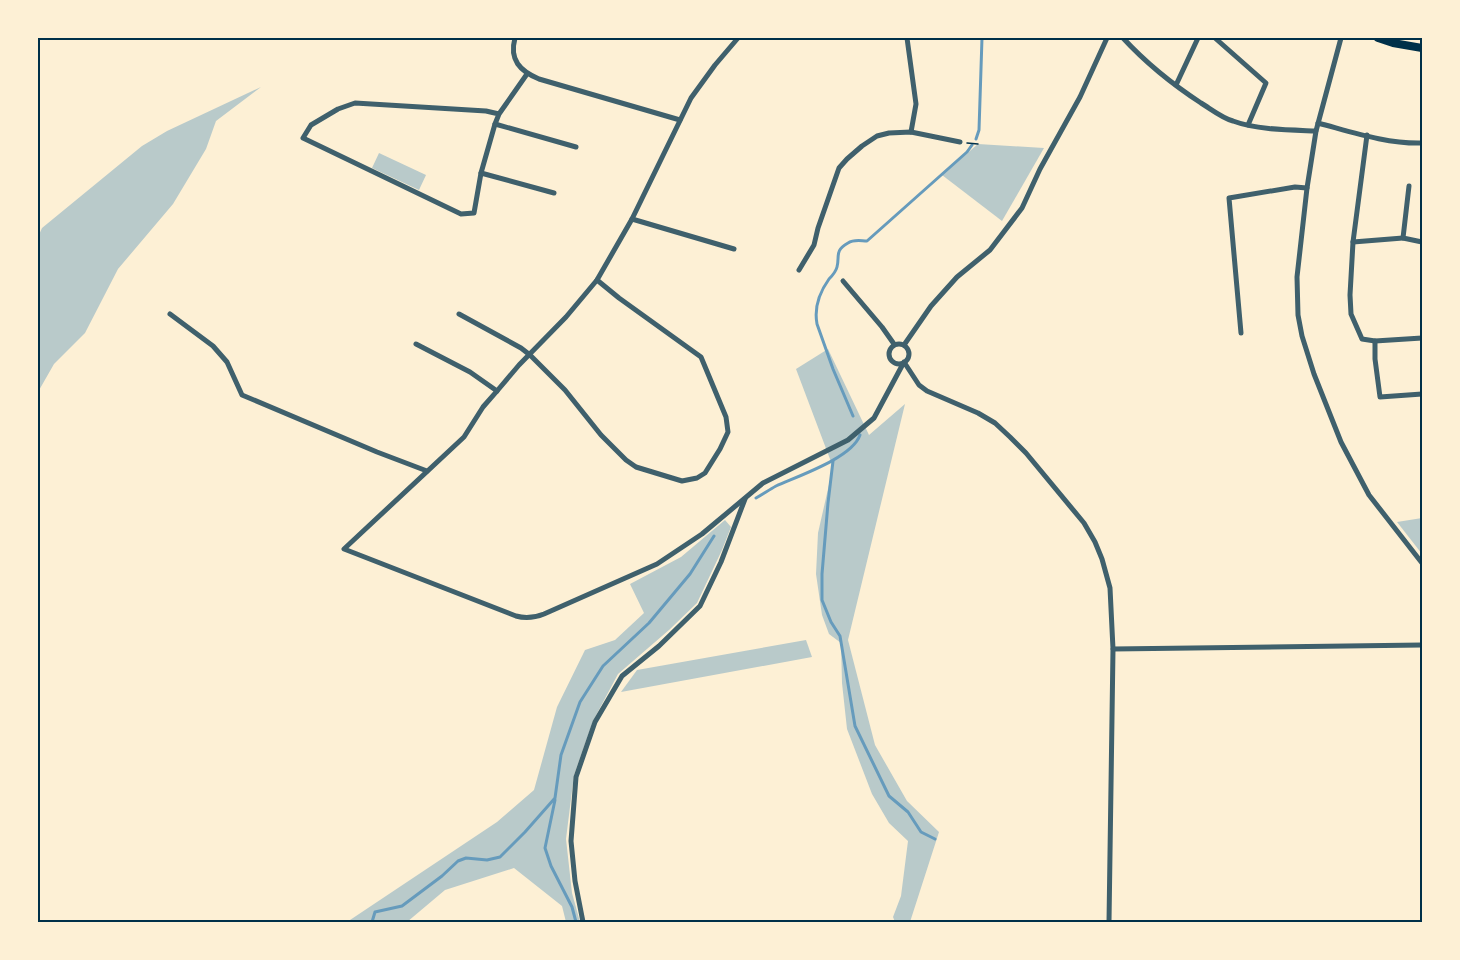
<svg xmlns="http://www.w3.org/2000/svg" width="1460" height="960" viewBox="0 0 1460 960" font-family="Spectral,serif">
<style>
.green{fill:#b9caca}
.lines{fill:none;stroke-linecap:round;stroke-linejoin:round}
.stream{stroke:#669bbc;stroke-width:3}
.path{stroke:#003049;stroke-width:1.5}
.minor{stroke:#3f606c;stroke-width:5}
.secondary{stroke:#003049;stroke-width:8}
.neatline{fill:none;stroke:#003049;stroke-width:2}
</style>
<rect width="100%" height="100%" fill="#fdf0d5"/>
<g class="green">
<polygon points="261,87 216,121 206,149 173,204 118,269 85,333 54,364 38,392 38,237 42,228 142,146 167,131"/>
<polygon points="978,144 1044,148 1002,221 942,175"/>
<polygon points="379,153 426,175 419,190 372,168"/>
<polygon points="828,349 869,435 905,404 848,640 875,745 907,801 939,832 910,922 895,922 893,917 901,896 908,841 889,823 872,794 847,729 842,683 841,643 829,634 822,615 816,574 818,533 833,467 796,369"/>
<polygon points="1422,518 1422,554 1397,522"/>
<polygon points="725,520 731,527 722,550 697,603 669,630 618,674 593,721 574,775 566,839 572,893 580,922 566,922 562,906 514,868 445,890 407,922 347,922 497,822 534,790 557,707 585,650 615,640 644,613 630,584 681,557"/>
<polygon points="806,640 812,657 621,692 637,670"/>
</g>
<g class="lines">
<g class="stream">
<polyline points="976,139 979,130 982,38"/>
<path d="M 853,416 L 833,369 L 817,324 C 814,308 819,293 829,279 C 832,276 836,271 837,267 C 840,256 834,251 848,243 C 854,239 861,241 867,241 L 967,152 L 972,145"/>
<polyline points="833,461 828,503 822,574 822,600 831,622 840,636 855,726 889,796 908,812 921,832 935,839"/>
<path d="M 756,498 C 763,494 769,490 776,486 C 798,476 852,458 860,435"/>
<polyline points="555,800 545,848 551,866 572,907 576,922"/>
<polyline points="372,922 375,912 402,906 442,876 458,861 466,858 487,860 500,857 525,832 555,798 561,755 580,702 603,666 649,623 690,574 714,536"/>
</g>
<g class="path">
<polyline points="662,39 664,38"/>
<polyline points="967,143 978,144"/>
</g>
<g class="minor">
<path d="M 515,38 C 509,60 520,71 539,79 L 680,120"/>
<path d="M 738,38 L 715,65 L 691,98 L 632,219 L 597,280 L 566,317 L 519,365 L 497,391 L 483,407 L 464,437 L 344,549 L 516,616 C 526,619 534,618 544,614 L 657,564 L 702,534 L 763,483 L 848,440 L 874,418 L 904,362 L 919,385 L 927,391 L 978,413 L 995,423 L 1010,437 L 1026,453 L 1084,523 L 1095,542 L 1102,559 L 1110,588 L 1113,649 L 1109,922"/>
<polyline points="907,38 916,104 911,132"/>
<path d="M 1123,38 C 1146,63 1172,84 1201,103 C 1211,109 1222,118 1233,121 C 1257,130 1291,130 1316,131"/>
<polyline points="1215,38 1266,83 1248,125"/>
<polyline points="1341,38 1316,131 1307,188 1297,277 1298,315 1302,336 1314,374 1341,442 1369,495 1422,563"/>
<polyline points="1176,85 1198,38"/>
<polyline points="499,114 486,111 355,103 338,109 311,125 303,138 461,214 474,213 481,173 495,124 499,114 527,74"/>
<path d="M 1318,123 C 1352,132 1387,144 1422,143"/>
<polyline points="495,124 576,147"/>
<polyline points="1367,135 1353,242 1350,295 1351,314 1362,339 1375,341 1422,338"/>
<polyline points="481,173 554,193"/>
<polyline points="1409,186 1403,238 1422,242"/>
<polyline points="632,219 734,249"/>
<polyline points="1353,242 1403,238"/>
<polyline points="799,270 814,245 818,228 839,168 847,159 862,146 877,136 889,133 911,132 960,142"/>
<polyline points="843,281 882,327 894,344"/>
<polyline points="170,314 213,346 227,362 242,395 377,452 427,471"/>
<polyline points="459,314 521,348 530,355 565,390 601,435 626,460 636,467 682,481 697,478 705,473 720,449 728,432 726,417 701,357 619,298 597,280"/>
<polyline points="1241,333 1229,198 1295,187 1307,188"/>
<polyline points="1375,341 1375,359 1380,397 1422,394"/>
<circle cx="899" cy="354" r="10"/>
<polyline points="416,344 470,372 497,391"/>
<polyline points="904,345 931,306 957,277 990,250 1022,208 1040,169 1080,97 1107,38"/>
<polyline points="1113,649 1422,645"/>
<polyline points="583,922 575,881 571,841 576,777 595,722 622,676 659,646 700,606 721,562 745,499"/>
</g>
<polyline class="secondary" points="1378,38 1393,43 1422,48"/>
</g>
<rect width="1460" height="960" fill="none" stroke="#fdf0d5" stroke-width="78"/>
<rect x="39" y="39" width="1382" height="882" class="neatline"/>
</svg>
